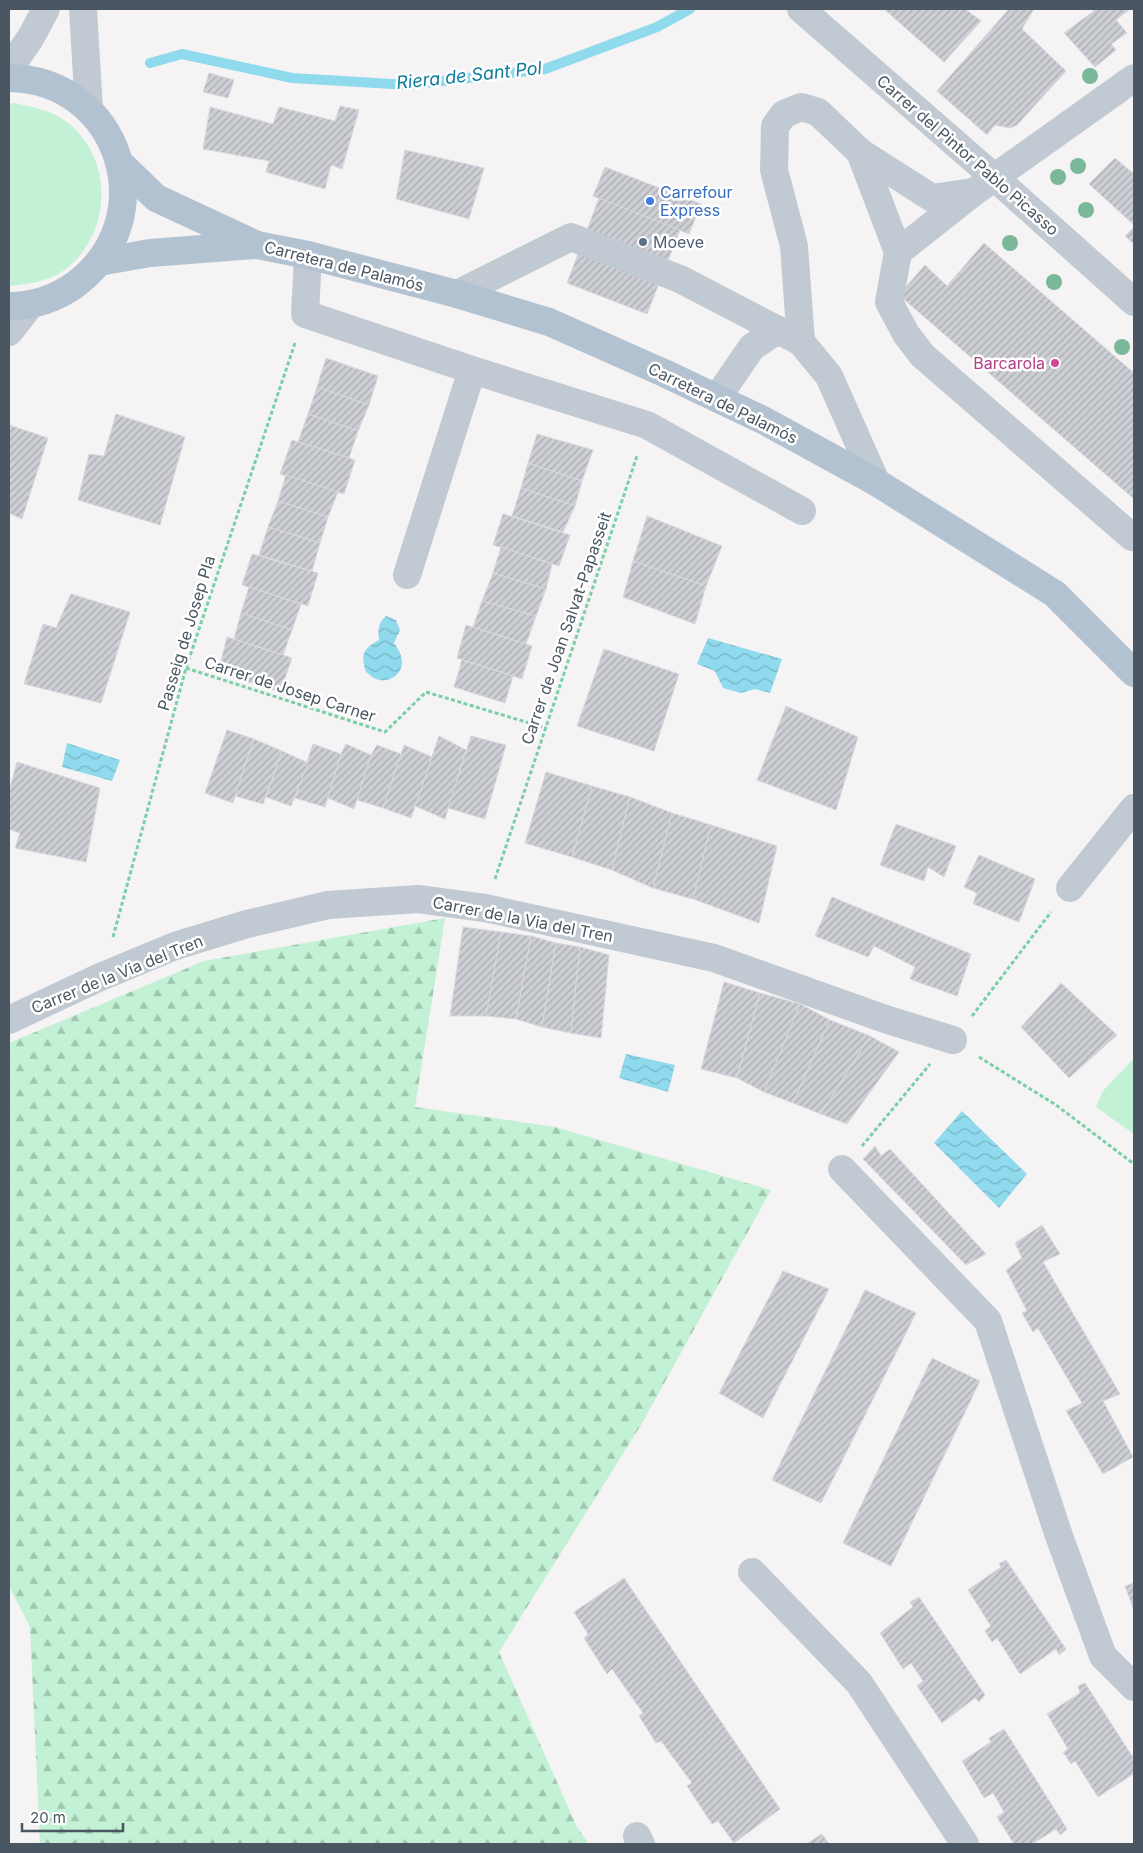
<svg xmlns="http://www.w3.org/2000/svg" width="1143" height="1853" viewBox="0 0 1143 1853" font-family="Inter,sans-serif">
<style>
.forest{fill:url(#forest-firs)}
.garden{fill:#c3f1d5}
.water{fill:url(#water-waves)}
.lines{fill:none;stroke-linecap:round;stroke-linejoin:round}
.stream{stroke:#90daee;stroke-width:10}
.building{fill:url(#building-hatch);stroke:#d7d9de}
.path{stroke:#7ad0a6;stroke-width:3;stroke-dasharray:4 2.5;stroke-linecap:butt}
.minor{stroke:#c1cad2;stroke-width:28}
.major{stroke:#b3c2d1;stroke-width:28}
.tree{fill:#7bb799}
.shop-dot{fill:#3f7fe0;stroke:#fff;stroke-width:2}
.service-dot{fill:#5c6f8a;stroke:#fff;stroke-width:2}
.hotel-dot{fill:#d1479c;stroke:#fff;stroke-width:2}
.labels{text-anchor:middle;dominant-baseline:central;stroke-width:5;stroke-linejoin:round;paint-order:stroke}
.street-label{font-size:16px;fill:#4a5661;stroke:#fff}
.shop-label{font-size:16px;fill:#366cbe;stroke:#fff;text-anchor:start}
.service-label{font-size:16px;fill:#4e5e75;stroke:#fff;text-anchor:start}
.hotel-label{font-size:16px;fill:#b23c85;stroke:#fff;text-anchor:end}
.water-label{font-size:18px;font-style:italic;fill:#0c7c9b;stroke:#fff}
</style>
<defs>
<pattern id="forest-firs" width="22" height="20" patternUnits="userSpaceOnUse" patternTransform="scale(1.25)"><rect width="22" height="20" fill="#c3f1d5"/><path d="M5 1l3.5 6h-7zM16 11l3.5 6h-7z" fill="#a0c6b0"/></pattern>
<pattern id="water-waves" width="16" height="10" patternUnits="userSpaceOnUse" patternTransform="scale(1.25)"><rect width="16" height="10" fill="#90daee"/><path d="M0 5q4-4 8 0t8 0" fill="none" stroke="#78b4c4"/></pattern>
<pattern id="building-hatch" width="6" height="6" patternUnits="userSpaceOnUse" patternTransform="scale(1.25)"><rect width="6" height="6" fill="#cdcfd5"/><path d="M-1 1l2-2M0 6l6-6M5 7l2-2" fill="none" stroke="#a8abb0"/></pattern>
</defs>
<rect width="100%" height="100%" fill="#f5f3f3"/>
<polygon class="forest" points="445,918 415,1107 555,1127 771,1190 641,1425 499,1652 577,1827 589,1844 40,1844 30,1627 9,1586 9,1043 204,961"/>
<g class="garden">
<path d="M 14,103 C 33,107 51,110 67,122 C 115,159 112,236 63,271 C 47,282 28,284 9,286 L 9,104 Z"/>
<polygon points="1134,1058 1134,1134 1096,1107 1103,1091"/>
</g>
<g class="water">
<path d="M 386,616 L 396,620 L 400,630 L 394,643 C 398,649 402,655 402,662 C 402,675 388,684 376,679 C 373,678 369,674 366,672 C 361,655 362,649 379,640 C 378,629 378,623 386,616 Z"/>
<polygon points="708,638 782,659 770,693 755,689 741,693 723,688 715,671 697,664"/>
<polygon points="67,743 120,760 112,781 62,767"/>
<polygon points="626,1054 675,1065 668,1092 619,1078"/>
<polygon points="962,1111 1027,1174 999,1208 934,1143"/>
</g>
<g class="lines">
<polyline class="stream" points="150,63 182,54 292,78 409,85 545,69 657,27 690,9"/>
</g>
<g class="building">
<polygon points="884,9 965,9 981,21 944,62"/>
<polygon points="1009,9 1034,9 1022,29 1066,71 1017,125 1010,128 995,125 987,135 937,91"/>
<polygon points="1092,9 1130,9 1116,20 1127,33 1111,44 1116,50 1095,67 1064,33 1094,11"/>
<polygon points="209,73 234,80 228,98 203,92"/>
<polygon points="340,106 359,110 342,169 331,165 325,189 266,172 269,161 203,149 210,107 273,124 279,107 335,121"/>
<polygon points="405,150 484,168 469,219 396,199"/>
<polygon points="1115,158 1134,174 1134,225 1089,184"/>
<polygon points="605,167 701,204 689,234 593,196"/>
<polygon points="599,198 680,230 647,314 567,283"/>
<polygon points="1134,227 1134,244 1125,236"/>
<polygon points="984,243 1134,373 1134,499 899,295 925,265 947,286"/>
<polygon points="326,358 378,376 369,405 317,387"/>
<polygon points="317,387 369,405 358,431 308,414"/>
<polygon points="116,414 185,437 160,525 78,500 89,454 104,456"/>
<polygon points="308,414 358,431 349,458 298,442"/>
<polygon points="9,425 48,438 22,519 9,513"/>
<polygon points="537,434 593,450 582,481 528,463"/>
<polygon points="292,440 355,460 344,494 280,474"/>
<polygon points="528,463 582,481 575,506 521,488"/>
<polygon points="286,475 338,492 328,517 278,501"/>
<polygon points="521,488 575,506 563,532 512,516"/>
<polygon points="278,501 328,517 320,543 268,527"/>
<polygon points="503,514 570,535 559,566 493,545"/>
<polygon points="647,516 722,546 706,586 633,561"/>
<polygon points="268,527 320,543 312,571 259,555"/>
<polygon points="501,547 552,564 546,589 493,573"/>
<polygon points="252,554 318,573 308,606 242,585"/>
<polygon points="633,561 706,586 695,624 623,597"/>
<polygon points="493,573 546,589 536,616 482,601"/>
<polygon points="249,587 301,604 292,630 241,613"/>
<polygon points="71,594 130,612 101,703 24,684 43,624 56,628"/>
<polygon points="482,601 536,616 526,644 473,627"/>
<polygon points="241,613 292,630 283,655 234,639"/>
<polygon points="466,625 532,646 522,679 457,658"/>
<polygon points="227,637 292,658 280,692 218,672"/>
<polygon points="604,649 679,674 654,751 577,726"/>
<polygon points="462,660 513,676 505,703 454,687"/>
<polygon points="786,706 858,737 836,810 757,780"/>
<polygon points="227,730 254,739 233,803 205,793"/>
<polygon points="439,736 466,750 445,819 415,806"/>
<polygon points="471,736 506,745 485,819 448,808"/>
<polygon points="254,739 282,751 263,804 235,796"/>
<polygon points="313,744 341,754 325,807 295,798"/>
<polygon points="346,744 371,755 354,809 328,798 341,754"/>
<polygon points="377,745 401,754 383,808 357,800 371,755"/>
<polygon points="404,745 432,757 411,818 383,808"/>
<polygon points="282,751 308,763 291,806 266,797"/>
<polygon points="17,762 100,788 86,862 15,848 20,833 9,829 9,791"/>
<polygon points="546,772 592,786 572,857 525,843"/>
<polygon points="592,786 630,797 612,870 572,857"/>
<polygon points="630,797 672,813 653,888 612,870"/>
<polygon points="672,813 711,825 693,899 653,888"/>
<polygon points="896,824 956,846 944,877 928,867 924,881 880,865"/>
<polygon points="711,825 777,846 759,923 693,899"/>
<polygon points="979,855 1035,879 1019,922 973,904 977,893 964,887"/>
<polygon points="832,897 971,954 957,996 910,979 915,967 874,946 868,957 815,936"/>
<polygon points="463,927 501,932 486,1016 450,1016"/>
<polygon points="501,932 531,936 516,1019 486,1016"/>
<polygon points="531,936 556,943 542,1027 516,1019"/>
<polygon points="556,943 580,947 571,1033 542,1027"/>
<polygon points="580,947 609,955 601,1038 571,1033"/>
<polygon points="724,982 760,993 737,1078 701,1069"/>
<polygon points="1061,983 1117,1035 1069,1078 1021,1027"/>
<polygon points="760,993 800,1004 764,1092 737,1078"/>
<polygon points="800,1004 830,1020 793,1103 764,1092"/>
<polygon points="830,1020 870,1036 821,1114 793,1103"/>
<polygon points="870,1036 899,1052 847,1124 821,1114"/>
<polygon points="875,1146 881,1156 890,1149 986,1254 966,1265 863,1159"/>
<polygon points="1042,1225 1060,1254 1043,1262 1120,1394 1103,1401 1133,1457 1103,1474 1066,1411 1082,1403 1038,1328 1033,1332 1022,1313 1027,1311 1006,1270 1022,1258 1015,1243"/>
<polygon points="783,1271 829,1289 763,1418 719,1393"/>
<polygon points="865,1290 916,1313 821,1503 772,1480"/>
<polygon points="932,1358 980,1381 891,1566 843,1543"/>
<polygon points="1006,1560 1066,1649 1059,1655 1056,1649 1020,1674 997,1638 992,1642 985,1631 991,1626 968,1590 1001,1567 999,1564"/>
<polygon points="624,1578 780,1809 734,1843 718,1821 712,1824 687,1786 692,1783 661,1741 656,1743 639,1716 643,1713 612,1669 607,1674 584,1638 588,1634 574,1612"/>
<polygon points="1134,1583 1134,1610 1125,1586"/>
<polygon points="919,1597 985,1695 979,1702 975,1698 942,1723 917,1686 923,1681 911,1663 903,1669 880,1633 913,1607 910,1602"/>
<polygon points="1085,1683 1134,1759 1134,1776 1133,1774 1098,1797 1075,1761 1071,1764 1063,1752 1068,1749 1047,1714 1080,1693 1078,1686"/>
<polygon points="1004,1729 1067,1829 1060,1835 1056,1829 1032,1844 1014,1844 997,1817 1004,1812 993,1793 984,1798 962,1761 991,1742 989,1738"/>
<polygon points="822,1834 829,1844 806,1844"/>
</g>
<g class="lines">
<g class="path">
<polyline points="186,668 385,732 426,692 546,728"/>
<polyline points="495,879 637,456"/>
<polyline points="113,937 186,668 295,343"/>
<polyline points="972,1016 1051,912"/>
<polyline points="979,1057 1056,1105 1134,1164"/>
<polyline points="862,1146 930,1064"/>
</g>
<g class="minor">
<polyline points="83,9 89,110"/>
<polyline points="801,9 995,178 1134,302"/>
<polyline points="9,69 31,37 46,9"/>
<polyline points="860,152 932,198 973,192"/>
<polyline points="898,252 889,302 906,334 922,355 1132,537 1134,535"/>
<polyline points="308,255 305,314 472,370 407,575"/>
<polyline points="457,294 571,237 680,279 801,342 829,376 876,482"/>
<polyline points="9,332 31,304"/>
<polyline points="801,342 794,246 774,170 775,126 784,114 801,107 818,112 860,152 898,252 974,192 1134,78"/>
<polyline points="472,370 647,425 802,511"/>
<polyline points="717,398 752,347 778,330"/>
<polyline points="1070,888 1134,808"/>
<polyline points="9,1020 98,978 175,946 247,924 328,905 418,899 485,908 714,958 885,1019 953,1040"/>
<polyline points="842,1169 988,1321 1059,1536 1103,1656 1134,1687"/>
<polyline points="752,1572 859,1683 965,1844"/>
<polyline points="637,1836 641,1844"/>
</g>
<g class="major">
<path d="M 9,78 C 119,79 165,217 76,284 C 57,298 33,306 9,306"/>
<polyline points="119,162 156,198 257,245 308,255 457,294 549,322 664,373 763,420 876,482 1055,594 1134,673"/>
<polyline points="99,262 150,253 254,245"/>
</g>
</g>
<g class="tree">
<circle cx="1090" cy="76" r="8"/>
<circle cx="1078" cy="166" r="8"/>
<circle cx="1058" cy="177" r="8"/>
<circle cx="1086" cy="210" r="8"/>
<circle cx="1010" cy="243" r="8"/>
<circle cx="1054" cy="282" r="8"/>
<circle cx="1122" cy="347" r="8"/>
</g>
<circle class="shop-dot" cx="650" cy="201" r="5"/>
<circle class="service-dot" cx="643" cy="242" r="5"/>
<circle class="hotel-dot" cx="1055" cy="363" r="5"/>
<g class="labels">
<g class="street-label">
<text transform="translate(968 155) rotate(41)">Carrer del Pintor Pablo Picasso</text>
<text transform="translate(344 266) rotate(14)">Carretera de Palamós</text>
<text transform="translate(723 403) rotate(26)">Carretera de Palamós</text>
<text transform="translate(566 628) rotate(-71)">Carrer de Joan Salvat-Papasseit</text>
<text transform="translate(186 633) rotate(-73)">Passeig de Josep Pla</text>
<text transform="translate(290 689) rotate(18)">Carrer de Josep Carner</text>
<text transform="translate(523 919) rotate(11)">Carrer de la Via del Tren</text>
<text transform="translate(117 974) rotate(-22)">Carrer de la Via del Tren</text>
</g>
<g class="shop-label">
<text x="660" y="192">Carrefour<tspan x="660" dy="18">Express</tspan></text>
</g>
<g class="service-label">
<text x="653" y="242">Moeve</text>
</g>
<g class="hotel-label">
<text x="1045" y="363">Barcarola</text>
</g>
<g class="water-label">
<text transform="translate(469 75) rotate(-6)">Riera de Sant Pol</text>
</g>
</g>
<rect width="1143" height="1853" fill="none" stroke="#4a5661" stroke-width="20"/>
<path d="M22 1823v8h101v-8" fill="none" stroke="#4a5661" stroke-width="2.5"/>
<text x="30" y="1823" font-size="15" fill="#4a5661" stroke="#ffffff" stroke-width="4" paint-order="stroke">20 m</text>
</svg>
